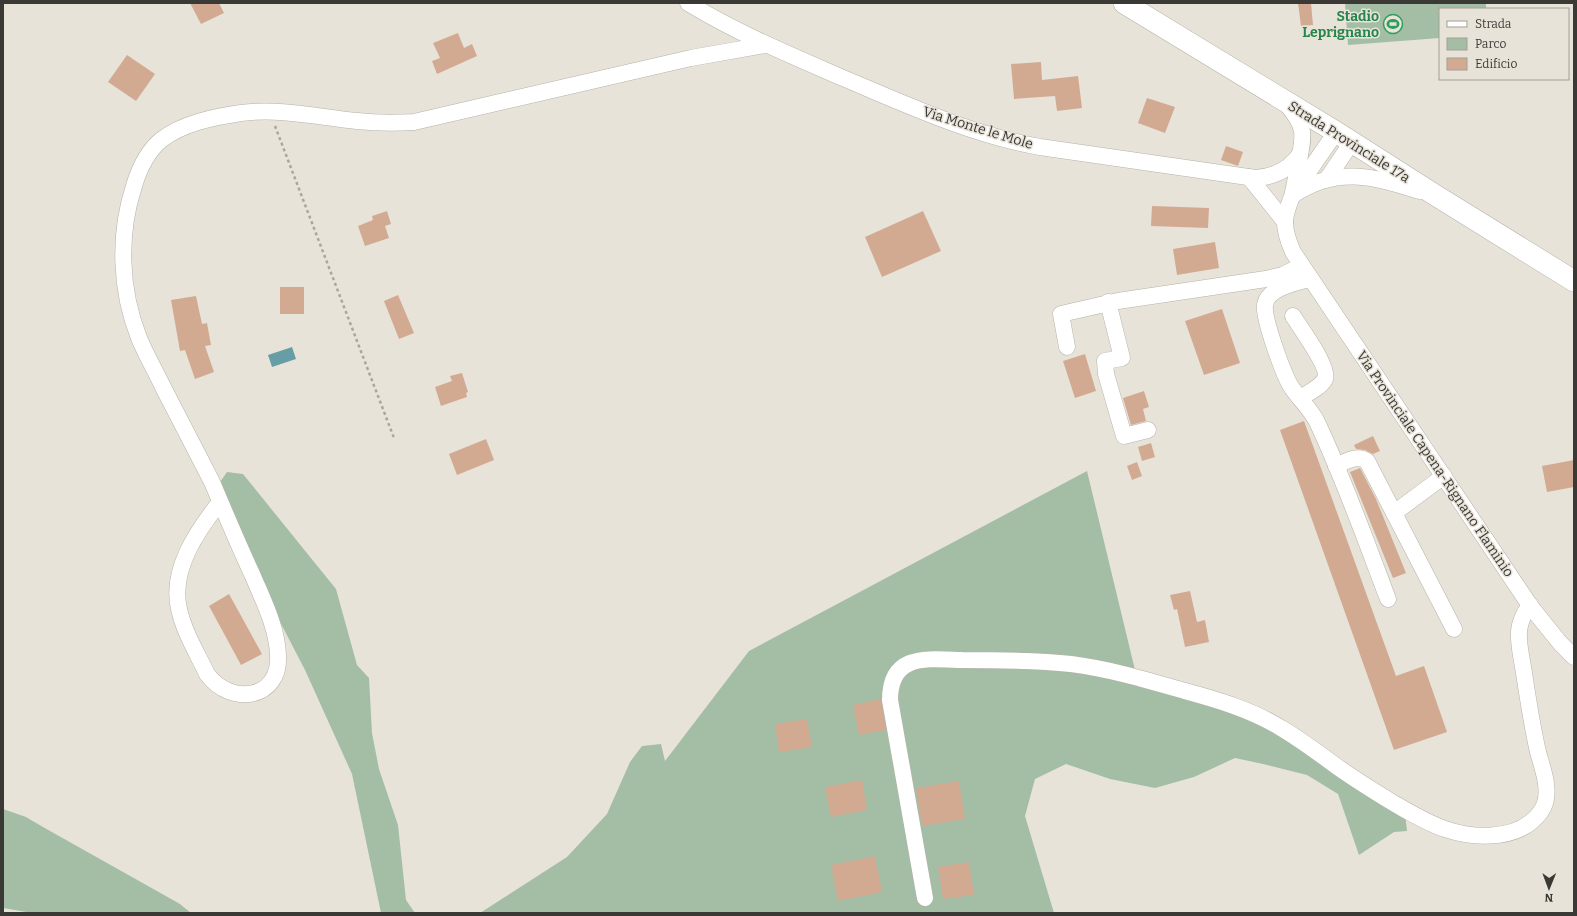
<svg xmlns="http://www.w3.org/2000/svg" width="1577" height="916" viewBox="0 0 1577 916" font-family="Bitter,serif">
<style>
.green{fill:#a4bea6}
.water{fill:#679ea5}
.building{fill:#d2aa92}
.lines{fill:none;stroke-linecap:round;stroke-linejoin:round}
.minor-casing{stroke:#b6b2a8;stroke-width:17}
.major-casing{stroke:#b6b2a8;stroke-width:22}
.path{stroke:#aaa69e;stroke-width:2.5;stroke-dasharray:3 3;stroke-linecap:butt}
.minor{stroke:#fff;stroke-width:16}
.major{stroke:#fff;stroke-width:21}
.labels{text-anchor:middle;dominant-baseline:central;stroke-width:3;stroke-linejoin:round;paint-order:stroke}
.leisure-label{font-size:14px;font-weight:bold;fill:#27864d;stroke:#e8e3d9;text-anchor:end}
.street-label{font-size:14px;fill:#3b3935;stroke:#e8e3d9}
</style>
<rect width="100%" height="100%" fill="#e8e3d9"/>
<g class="green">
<polygon points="1345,3 1486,3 1486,9 1440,9 1440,38 1348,45"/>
<polygon points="1087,471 1135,670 1270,725 1405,814 1407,831 1394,832 1359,855 1338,794 1307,775 1263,764 1235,758 1194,777 1155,788 1110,779 1066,764 1035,779 1025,816 1054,913 480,913 567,857 607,814 630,762 642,746 661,744 665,761 749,651"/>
<polygon points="227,472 243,474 336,589 357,665 369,678 372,733 379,769 398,825 406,900 415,913 381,913 352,774 305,670 278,618 220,482"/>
<polygon points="3,809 26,817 43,827 180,904 191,913 32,913 3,908"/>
</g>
<polygon class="water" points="292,347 296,359 272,367 268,355"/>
<g class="building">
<polygon points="190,3 219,3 224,13 201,24"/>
<polygon points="1298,3 1311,3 1313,25 1301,26"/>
<polygon points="458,33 464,48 472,44 477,56 437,74 432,61 440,58 433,43"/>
<polygon points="127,55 155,74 136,101 108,82"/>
<polygon points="1041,62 1042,80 1078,76 1082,108 1057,111 1055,96 1014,99 1011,64"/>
<polygon points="1147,98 1175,107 1165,133 1138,123"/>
<polygon points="1226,146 1243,152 1238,166 1221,160"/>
<polygon points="1152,206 1209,208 1208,228 1151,226"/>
<polygon points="387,211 391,224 385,226 389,238 365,246 358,226 373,220 372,216"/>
<polygon points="923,211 941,251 882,277 865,237"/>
<polygon points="1215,242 1219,268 1177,275 1173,249"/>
<rect x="280" y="287" width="24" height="27"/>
<polygon points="398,295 414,333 399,339 384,301"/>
<polygon points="196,296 202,324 207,323 211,345 205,346 214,372 195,379 185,350 180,351 171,300"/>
<polygon points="1222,309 1240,363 1204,375 1185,321"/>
<polygon points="1085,354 1096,391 1075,398 1063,361"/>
<polygon points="462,373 468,392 466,393 467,397 441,406 435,387 452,381 450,376"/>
<polygon points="1144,391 1149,407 1143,409 1146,421 1131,425 1123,398"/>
<polygon points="1304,421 1396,676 1424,666 1447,732 1394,750 1280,430"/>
<polygon points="1373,436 1380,451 1373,454 1365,450 1356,449 1354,445"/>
<polygon points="486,439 494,460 457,475 449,454"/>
<polygon points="1151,443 1155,457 1142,461 1138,447"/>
<polygon points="1574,460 1574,487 1547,492 1542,466"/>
<polygon points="1137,462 1142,476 1132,480 1127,466"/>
<polygon points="1360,468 1376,499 1406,573 1393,578 1350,472"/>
<polygon points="1190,591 1197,622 1205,620 1209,642 1185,647 1177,609 1174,610 1170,595"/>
<polygon points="229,594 262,654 241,665 209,606"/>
<polygon points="881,699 886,730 859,735 853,705"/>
<polygon points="807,719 812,747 779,752 775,724"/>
<polygon points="862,780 867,810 831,817 825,787"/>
<polygon points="959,781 965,819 922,826 916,788"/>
<polygon points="875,856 882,892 838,901 831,865"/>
<polygon points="969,862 974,895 943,899 938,867"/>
</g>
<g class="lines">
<defs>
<g id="minor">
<path d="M 688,3 C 737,33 790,55 843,78 C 907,105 972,135 1040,147 L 1255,178 C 1274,177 1289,170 1300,154"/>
<path d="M 1288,106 C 1308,130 1303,137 1298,166 C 1296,175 1295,186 1292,196 C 1289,205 1285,213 1285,222 C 1285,233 1289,243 1293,252 L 1531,607 L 1560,643 L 1574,657"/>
<polyline points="1249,177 1285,222"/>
<polyline points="1327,179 1352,142"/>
<polyline points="1296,190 1336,132"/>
<path d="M 1293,195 C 1336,166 1373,176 1419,191"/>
<path d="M 1309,279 C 1296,283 1267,288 1265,305 C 1263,319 1283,372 1290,385 C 1298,398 1310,408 1317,422 C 1344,479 1365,539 1388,599"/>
<polyline points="1108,302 1122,358 1105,361 1106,374 1124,436 1148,430"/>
<path d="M 1293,316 C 1300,327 1330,368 1325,379 C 1320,388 1308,393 1300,398"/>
<polyline points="1067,347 1061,314 1118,301 1266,279 1283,275 1301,266"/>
<path d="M 1336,466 C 1345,462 1357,454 1367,461 L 1394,513"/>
<polyline points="1444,476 1394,513 1454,629"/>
<path d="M 220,502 C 197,531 170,570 179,609 C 184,632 197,653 207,674 C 231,707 281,699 278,655 C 277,627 263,600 252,574 C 238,544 225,513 212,482 C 196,451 180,420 164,389 C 156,372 146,355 139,338 C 120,290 118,235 134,186 C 139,169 147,152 161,140 C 183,123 214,117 241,113 C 281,108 318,117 357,121 C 376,123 395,123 414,122 L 691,58 L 765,45"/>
<path d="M 925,898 L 890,700 C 890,653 927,659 962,660 C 998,660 1035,660 1071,664 C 1110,669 1147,680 1185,691 C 1218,700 1252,710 1281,728 C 1298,738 1313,749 1328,760 C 1349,776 1372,790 1395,804 C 1411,813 1427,823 1445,829 C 1471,838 1509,840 1531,822 C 1537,817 1543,810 1545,803 C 1550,787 1542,767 1538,752 C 1532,726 1528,699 1524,673 C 1522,659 1518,645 1519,631 C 1520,621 1524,613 1530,605"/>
</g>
<polyline id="major" points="1124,3 1336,132 1435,195 1574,281"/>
</defs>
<use href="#minor" class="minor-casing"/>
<use href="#major" class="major-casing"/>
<polyline class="path" points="275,126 394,438"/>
<use href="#minor" class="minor"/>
<use href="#major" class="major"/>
</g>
<defs>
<symbol id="stadium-ring" viewBox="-11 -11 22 22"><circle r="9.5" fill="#e8e3d9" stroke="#2e9e5b" stroke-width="1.5"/><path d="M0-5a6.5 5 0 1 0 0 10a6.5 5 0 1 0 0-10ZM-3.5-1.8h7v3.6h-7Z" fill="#2e9e5b"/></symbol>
</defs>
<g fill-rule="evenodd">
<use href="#stadium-ring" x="1382" y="13" width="22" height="22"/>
</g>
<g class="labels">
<g class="leisure-label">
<text x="1379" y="16">Stadio<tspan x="1379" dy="16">Leprignano</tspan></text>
</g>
<g class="street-label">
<text transform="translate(978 128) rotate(17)">Via Monte le Mole</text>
<text transform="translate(1349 142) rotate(32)">Strada Provinciale 17a</text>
<text transform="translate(1435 464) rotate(56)">Via Provinciale Capena-Rignano Flaminio</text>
</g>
</g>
<rect width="1577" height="916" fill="none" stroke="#3b3935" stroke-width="8"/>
<rect x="1439" y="8" width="130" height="72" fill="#e8e3d9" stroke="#a39f97"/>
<rect x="1447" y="21" width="20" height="6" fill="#ffffff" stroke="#a39f97"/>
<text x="1475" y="28" font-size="12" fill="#3b3935">Strada</text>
<rect x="1447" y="38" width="20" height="12" fill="#a4bea6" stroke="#a39f97"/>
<text x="1475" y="48" font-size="12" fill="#3b3935">Parco</text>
<rect x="1447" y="58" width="20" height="12" fill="#d2aa92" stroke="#a39f97"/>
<text x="1475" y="68" font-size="12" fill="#3b3935">Edificio</text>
<g transform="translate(1549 888) rotate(181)" stroke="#e8e3d9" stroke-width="3" paint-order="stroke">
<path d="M0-3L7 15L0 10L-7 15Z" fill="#3b3935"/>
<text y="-6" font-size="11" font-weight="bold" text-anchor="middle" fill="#3b3935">N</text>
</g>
</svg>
